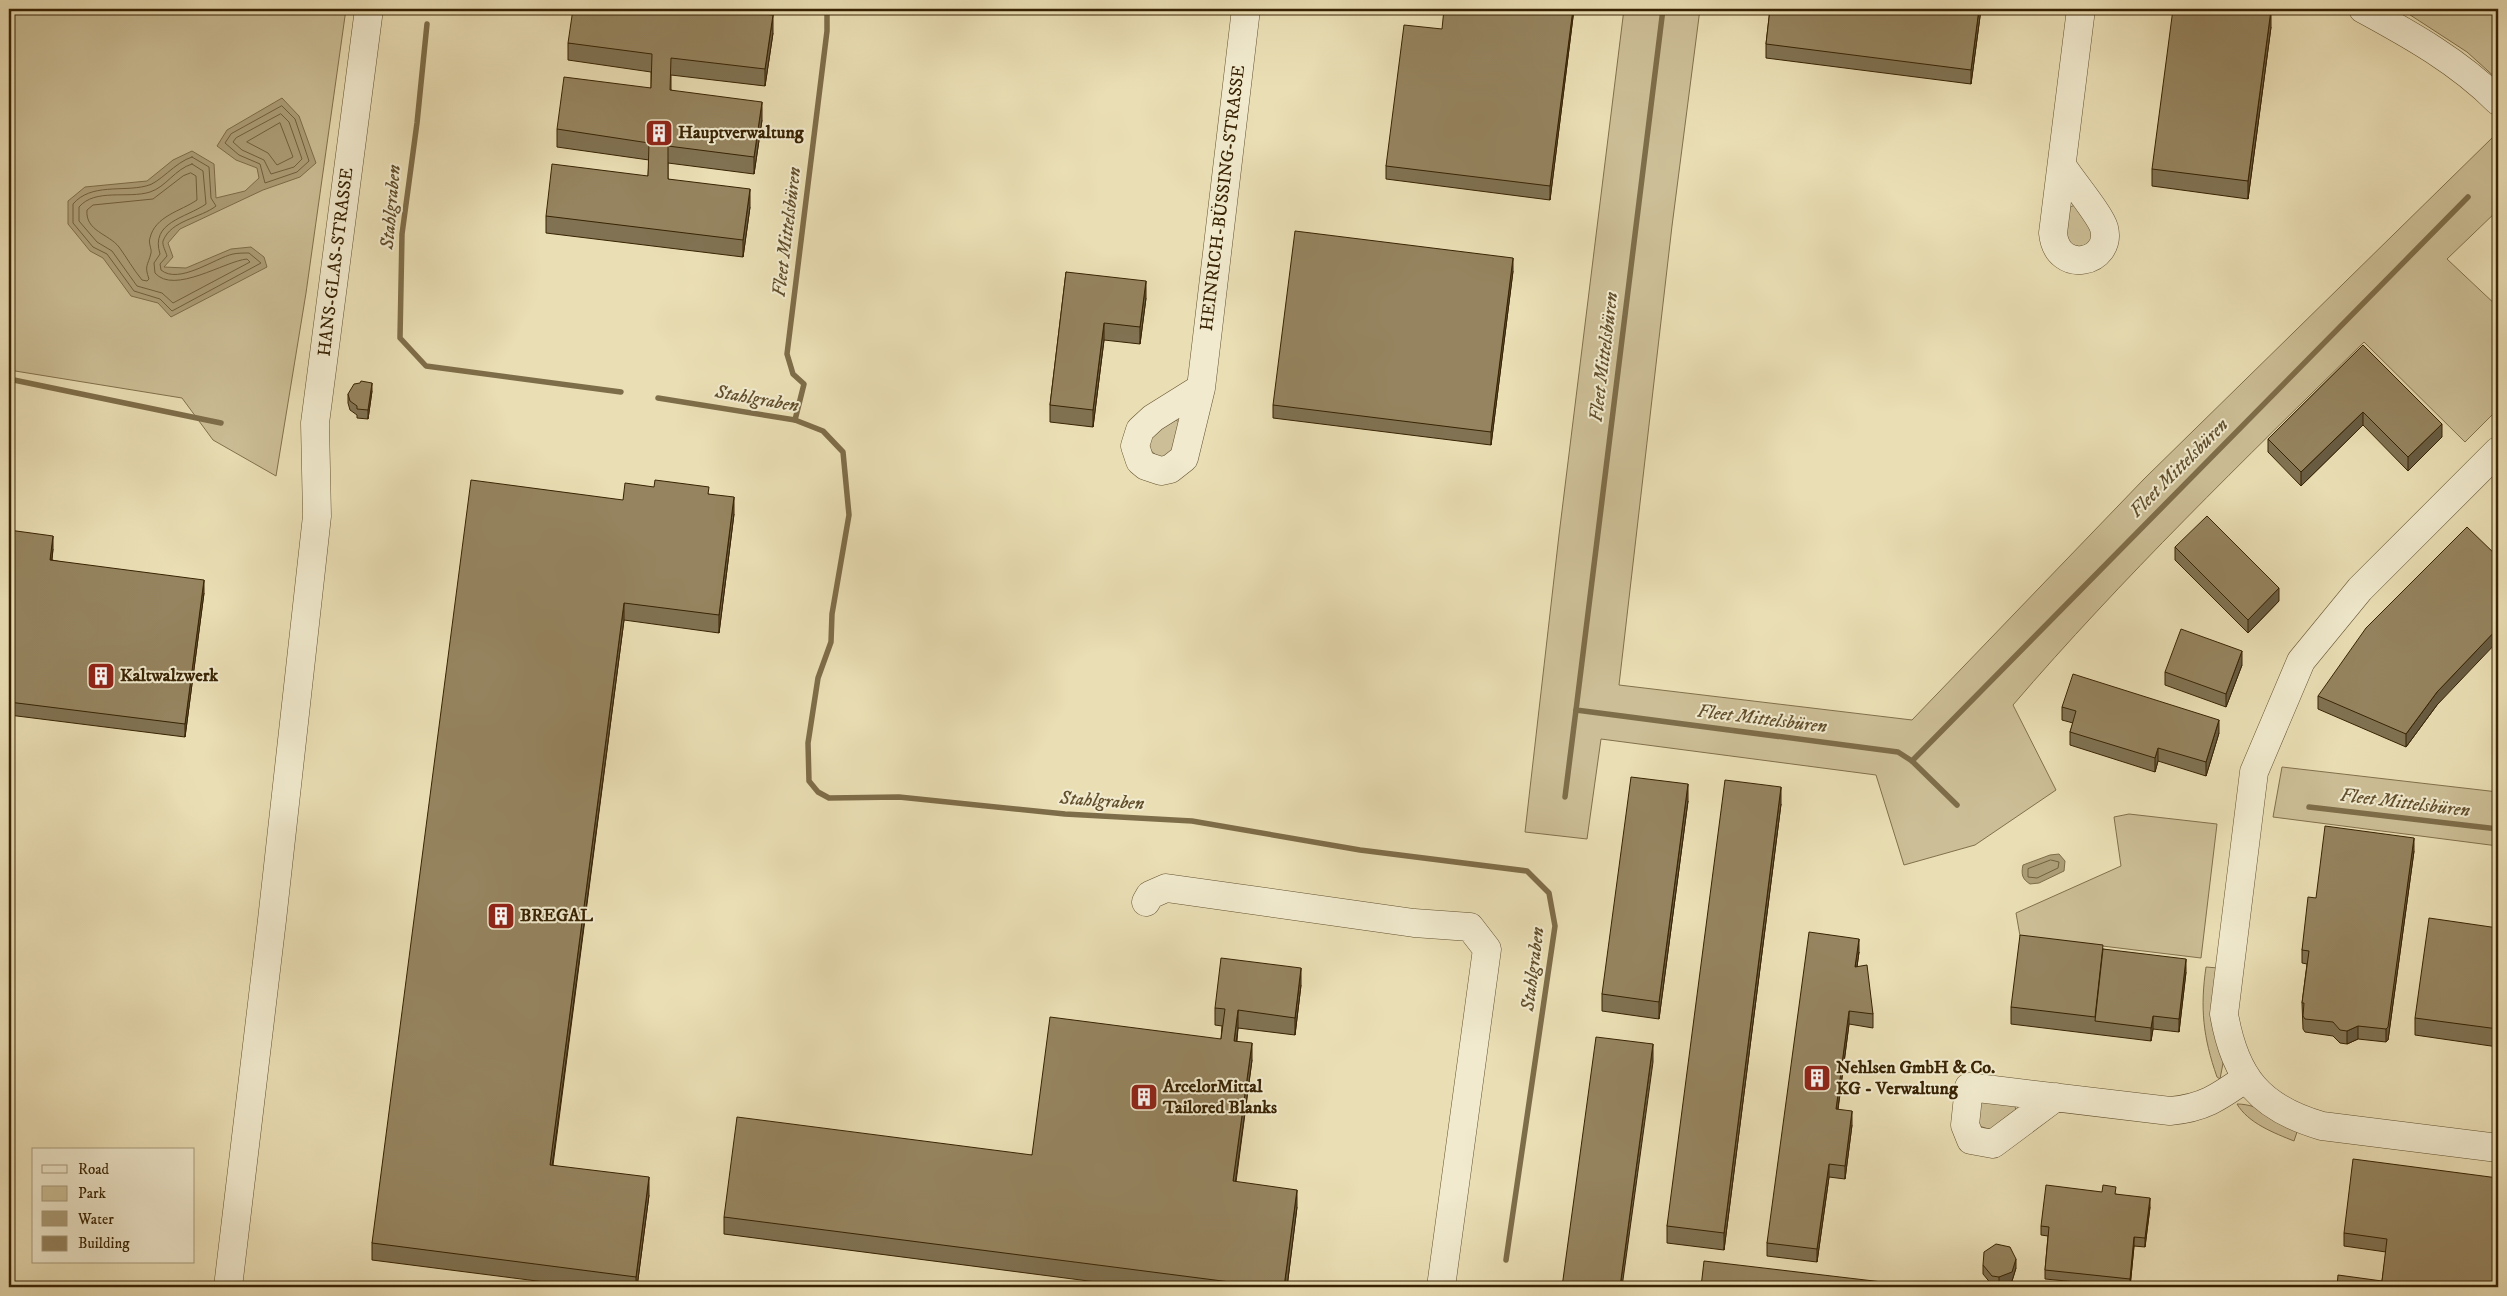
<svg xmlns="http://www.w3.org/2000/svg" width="2507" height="1296" viewBox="0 0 2507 1296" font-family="'IM FELL DW Pica',serif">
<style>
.green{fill:#ccbe96;stroke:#82704c}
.water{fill:#ad9e78;stroke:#7e6d49}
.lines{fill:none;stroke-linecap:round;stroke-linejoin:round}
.shore{stroke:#72603e;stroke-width:1}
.stream{stroke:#7e6d49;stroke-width:5.5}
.minor-casing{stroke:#64522f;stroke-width:29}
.minor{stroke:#f1eace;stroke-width:28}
.wall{fill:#807252;stroke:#382303}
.shaded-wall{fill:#685c42;stroke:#382303}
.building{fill:#95845f;stroke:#382303}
.labels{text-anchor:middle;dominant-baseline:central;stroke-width:4;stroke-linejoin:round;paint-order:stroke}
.poi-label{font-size:18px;font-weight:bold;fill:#382303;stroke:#f1eace;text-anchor:start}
.street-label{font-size:18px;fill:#382303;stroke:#f1eace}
.water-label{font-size:19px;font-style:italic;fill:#614e2c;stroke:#f1eace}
</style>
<rect width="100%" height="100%" fill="#eadeb4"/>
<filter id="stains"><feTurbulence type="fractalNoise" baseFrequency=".004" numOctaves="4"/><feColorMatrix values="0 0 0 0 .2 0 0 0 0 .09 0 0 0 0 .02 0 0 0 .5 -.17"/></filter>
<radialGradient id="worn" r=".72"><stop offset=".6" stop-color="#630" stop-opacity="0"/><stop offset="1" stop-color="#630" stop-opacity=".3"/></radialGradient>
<g class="green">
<polygon points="9,9 346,9 306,293 276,476 213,440 182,398 9,370"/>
<path d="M 1624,9 L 1700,9 L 1672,226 L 1619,685 L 1912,720 L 2144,479 L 2493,137 L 2498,142 L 2498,210 L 2447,259 L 2498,307 L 2498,409 L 2465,442 L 2364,342 C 2244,460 2122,578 2013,705 L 2056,790 L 1975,845 L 1904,865 L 1876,775 L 1601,739 L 1587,839 L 1525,832 L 1559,535 Z"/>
<polygon points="2401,9 2498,9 2498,80 2467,52"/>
<polygon points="2075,205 2094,230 2090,243 2080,247 2071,244 2064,231 2070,207"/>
<path d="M 1176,420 L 1179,422 L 1177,448 L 1163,458 C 1150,453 1148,449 1150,436 Z"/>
<polygon points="2282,767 2498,792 2498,846 2273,817"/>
<polygon points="2129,814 2217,824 2201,958 2020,936 2016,913 2121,866 2114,817"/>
<path d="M 2206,967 L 2218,968 L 2224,1058 L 2220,1079 L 2217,1077 C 2203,1037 2200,1008 2206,967 Z"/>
<polygon points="1985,1101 2014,1104 2016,1110 1992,1130 1979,1126 1980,1103"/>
<path d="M 2237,1104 C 2259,1104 2278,1119 2298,1129 L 2294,1141 C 2274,1133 2248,1123 2237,1104 Z"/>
</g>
<g class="water">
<polygon points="282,98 299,116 316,163 300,177 263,190 180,229 168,243 173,257 164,267 186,268 231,249 251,247 264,257 267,267 171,317 158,303 131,296 103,258 90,251 68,224 68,201 85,187 147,181 173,160 192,151 214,164 216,198 245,191 259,178 257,168 236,160 217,146 227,130"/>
<path d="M 2059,854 L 2065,861 L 2064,871 L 2039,883 L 2030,884 C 2022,879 2021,874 2023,865 L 2050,855 Z"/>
</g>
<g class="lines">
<g class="shore">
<polygon points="282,106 295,119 309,161 297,172 265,183 260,164 239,155 225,143 231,134"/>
<polygon points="281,114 289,122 302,159 294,167 271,174 264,160 242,150 233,142 236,138"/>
<polygon points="280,123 293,157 277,165 268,153 247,142"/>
<path d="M 192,157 L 209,167 L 211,198 L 216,206 C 201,218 171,220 163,241 C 162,245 166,252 167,256 L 160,264 L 161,270 C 179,285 215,258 233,254 C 238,253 244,253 249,253 L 261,263 L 172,311 L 160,299 L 134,291 L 107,254 L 93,247 L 73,223 L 73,204 C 91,183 122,192 146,186 C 159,184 175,162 192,157 Z"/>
<path d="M 192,164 L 203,171 L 206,204 C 186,218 150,222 160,254 L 154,263 L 155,273 C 174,295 225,261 247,259 L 250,262 L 173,303 L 162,293 L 137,286 L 112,251 L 97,242 L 79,221 L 79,207 C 95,188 128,199 150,192 C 166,187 175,169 192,164 Z"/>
<path d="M 191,173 L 196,176 L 197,200 C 181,211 155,216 150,238 C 148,243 152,249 151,253 C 148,266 144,265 149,279 L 147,281 L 142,280 C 133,269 127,258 119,247 C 109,234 85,231 87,210 L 93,205 L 153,199 L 183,176 Z"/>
<polygon points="2051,860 2059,862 2058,868 2037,878 2028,877 2028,869"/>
</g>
<g class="stream">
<polyline points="1663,9 1576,710 1898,752 1912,761 1957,805"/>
<polyline points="427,24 417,123 402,234 400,338 426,366 621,392"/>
<polyline points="9,379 221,423"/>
<polyline points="658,398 795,420 823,431 843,452 849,515 832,614 831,642 818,678 808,743 809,781 818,792 829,798 899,797 1065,814 1192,821 1360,850 1527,871 1549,893 1555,926 1506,1260"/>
<polyline points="795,420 804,384 793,374 787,354 827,31 827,13"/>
<polyline points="1912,761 2468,197"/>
<polyline points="1565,797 1576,710"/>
<polyline points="2309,807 2498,829"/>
</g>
<defs>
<g id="minor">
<path d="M 2363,9 C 2411,35 2459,62 2498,101"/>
<path d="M 2063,167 C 2072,181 2101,216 2104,228 C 2113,263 2057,276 2053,233 L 2081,9"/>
<polyline points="1201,388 1153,418 1140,430 1135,446 1140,461 1146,466 1161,471 1170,469 1184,458 1201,388 1246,9"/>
<path d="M 2498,451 L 2360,589 L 2301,661 L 2254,772 L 2224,1014 C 2235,1078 2260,1108 2322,1126 L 2498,1148"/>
<polyline points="1146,902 1150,895 1166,888 1414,923 1470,927 1487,949 1441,1287"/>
<path d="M 2056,1097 L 1993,1144 L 1971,1140 L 1965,1125 L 1969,1087 L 2170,1111 C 2204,1108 2219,1097 2246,1078"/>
<polyline points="228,1287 272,920 317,516 315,423 369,9"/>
</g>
</defs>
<use href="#minor" class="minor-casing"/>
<use href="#minor" class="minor"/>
</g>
<g class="wall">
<polygon points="1574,9 1550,200 1386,179 1386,166 1442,29"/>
<polygon points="1770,9 1981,9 1971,84 1766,58 1766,44"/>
<polygon points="2271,27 2248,199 2152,186 2152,169"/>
<polygon points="773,33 765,86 671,75 671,90 762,120 754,174 668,163 668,179 750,207 743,257 546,233 546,216 648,176 649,160 557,147 557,129 651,88 651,72 568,60 568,43"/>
<polygon points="1513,271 1491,445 1273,418 1273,405"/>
<polygon points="1066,272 1146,298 1140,344 1104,340 1093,427 1050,422 1050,405"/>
<polygon points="2363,345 2442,437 2408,471 2363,425 2301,486 2268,452 2268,439"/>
<polygon points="372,391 368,419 357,418 357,415 350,410 348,403 348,394"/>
<polygon points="709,494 734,514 719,633 624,620 553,1165 649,1195 637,1287 584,1287 372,1260 372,1243 623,500"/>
<polygon points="9,530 53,549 52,560 204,593 185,737 9,715"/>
<polygon points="2175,547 2279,601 2248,633 2175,560"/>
<polygon points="2242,665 2226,707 2165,685 2165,672"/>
<polygon points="2318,696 2437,705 2406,747 2318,709"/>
<polygon points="2062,707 2219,733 2206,776 2158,761 2155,772 2070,745 2070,732 2073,723 2062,720"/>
<polygon points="1688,801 1659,1019 1602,1011 1602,994"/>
<polygon points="1781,804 1724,1250 1667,1243 1667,1226"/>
<polygon points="2414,851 2388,1040 2386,1042 2358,1039 2347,1044 2340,1043 2333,1036 2305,1032 2303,1029 2302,1003 2307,964 2302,963 2302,950 2316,898"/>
<polygon points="2498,928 2498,1047 2415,1035 2415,1018"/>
<polygon points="2103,949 2186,972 2179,1032 2153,1029 2151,1041 2011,1024 2011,1007"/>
<polygon points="1859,952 1857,967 1873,1014 1873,1028 1849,1024 1838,1110 1852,1125 1845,1179 1829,1177 1817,1262 1767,1256 1767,1243"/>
<polygon points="1301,985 1295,1035 1238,1028 1237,1041 1252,1060 1236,1182 1297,1207 1287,1287 1135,1287 724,1234 724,1217 1032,1155 1221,1039 1222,1026 1215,1025 1215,1008"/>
<polygon points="2498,1178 2382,1281 2386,1252 2344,1246 2344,1233"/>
<polygon points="2116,1194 2150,1207 2145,1247 2134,1246 2130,1287 2045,1279 2045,1270 2048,1236 2041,1235 2041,1226"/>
<polygon points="1983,1265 2016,1268 2012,1281 1999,1286 1992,1285 1983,1274"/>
</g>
<g class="shaded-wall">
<polygon points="1573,9 1574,9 1550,200 1550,186"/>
<polygon points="1979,9 1981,9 1971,84 1971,70"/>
<polygon points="2271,10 2271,27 2248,199 2248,181"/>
<polygon points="773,15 773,33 765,86 765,69"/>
<polygon points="762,102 762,120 754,174 754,157"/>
<polygon points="750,189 750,207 743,257 743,240"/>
<polygon points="1513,258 1513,271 1491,445 1491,432"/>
<polygon points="1146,281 1146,298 1140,344 1140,327"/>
<polygon points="1104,323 1104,340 1093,427 1093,410"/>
<polygon points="372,383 372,391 368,419 368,410"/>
<polygon points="2363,412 2363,425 2301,486 2301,472"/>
<polygon points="2442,424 2442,437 2408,471 2408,457"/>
<polygon points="734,497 734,514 719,633 719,615"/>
<polygon points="53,536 53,549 50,573 50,560"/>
<polygon points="204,580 204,593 185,737 185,724"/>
<polygon points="2279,588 2279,601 2248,633 2248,620"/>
<polygon points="624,603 624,620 550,1182 550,1165"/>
<polygon points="2498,628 2498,641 2437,705 2406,747 2406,734 2437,692"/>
<polygon points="2242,651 2242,665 2226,707 2226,694"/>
<polygon points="2219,720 2219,733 2206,776 2206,762"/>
<polygon points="2158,748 2158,761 2155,772 2155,758"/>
<polygon points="1688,784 1688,801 1659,1019 1659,1002"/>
<polygon points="1781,787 1781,804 1724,1250 1724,1233"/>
<polygon points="2414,838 2414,851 2388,1040 2386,1042 2386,1029"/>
<polygon points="1859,939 1859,952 1855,980 1855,967"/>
<polygon points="2186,959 2186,972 2179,1032 2179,1019"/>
<polygon points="1301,968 1301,985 1295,1035 1295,1018"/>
<polygon points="1238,1010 1238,1028 1234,1058 1234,1041"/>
<polygon points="1849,1011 1849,1024 1836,1122 1836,1109"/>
<polygon points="2153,1016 2153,1029 2151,1041 2151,1028"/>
<polygon points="2358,1026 2358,1039 2347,1044 2347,1031"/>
<polygon points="1252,1043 1252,1060 1233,1199 1233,1181"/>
<polygon points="1653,1044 1653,1062 1622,1287 1620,1287"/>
<polygon points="1852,1111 1852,1125 1845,1179 1845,1166"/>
<polygon points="1829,1164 1829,1177 1817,1262 1817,1249"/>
<polygon points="649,1177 649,1195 637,1287 636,1287 636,1277"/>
<polygon points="1297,1190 1297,1207 1287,1287 1284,1287"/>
<polygon points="2150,1198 2150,1207 2145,1247 2145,1238"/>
<polygon points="2134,1237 2134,1246 2130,1287 2130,1279"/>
<polygon points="2016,1259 2016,1268 2012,1281 1999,1286 1999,1277"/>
</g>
<g class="building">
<polygon points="573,9 718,9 773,15 765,69 671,58 670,90 762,102 754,157 668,146 668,179 750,189 743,240 546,216 552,164 648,176 649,143 557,129 564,77 651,88 652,54 568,43"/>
<polygon points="1444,9 1573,9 1550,186 1386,166 1404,25 1442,29"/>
<polygon points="1770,9 1979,9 1971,70 1766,44"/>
<polygon points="2173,9 2262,9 2271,10 2248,181 2152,169"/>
<polygon points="1295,231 1513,258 1491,432 1273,405"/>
<polygon points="1066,272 1146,281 1140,327 1104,323 1093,410 1050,405"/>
<polygon points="2363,345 2442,424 2408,457 2363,412 2301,472 2268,439"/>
<polygon points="361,381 372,383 368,410 357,409 357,406 350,401 348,394 354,384 360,383"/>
<polygon points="471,480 623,500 625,483 654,487 655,480 709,487 708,494 734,497 719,615 624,603 550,1165 649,1177 636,1277 372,1243"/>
<polygon points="2207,516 2279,588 2248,620 2175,547"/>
<polygon points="2467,527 2498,557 2498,628 2437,692 2406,734 2318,696 2366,628"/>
<polygon points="9,530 53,536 50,560 204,580 185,724 9,702"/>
<polygon points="2181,629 2242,651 2226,694 2165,672"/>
<polygon points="2073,674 2219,720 2206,762 2158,748 2155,758 2070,732 2076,711 2062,707"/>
<polygon points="1631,777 1688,784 1659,1002 1602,994"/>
<polygon points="1725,780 1781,787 1724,1233 1667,1226"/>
<polygon points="2325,826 2414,838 2388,1027 2386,1029 2358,1026 2347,1031 2340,1030 2333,1022 2305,1019 2303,1016 2304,1003 2302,1003 2309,951 2302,950 2308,897 2316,898"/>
<polygon points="2429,918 2498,928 2498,1029 2415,1018"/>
<polygon points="1809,932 1859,939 1855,967 1867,965 1873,1014 1849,1011 1836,1109 1852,1111 1845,1166 1829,1164 1817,1249 1767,1243"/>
<polygon points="2020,935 2103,945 2095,1017 2011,1007"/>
<polygon points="2103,949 2186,959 2179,1019 2153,1016 2151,1028 2095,1021"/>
<polygon points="1221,958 1301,968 1295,1018 1238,1010 1234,1041 1252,1043 1233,1181 1297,1190 1284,1287 1269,1287 724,1217 737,1117 1032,1155 1050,1017 1221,1039 1225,1009 1215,1008"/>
<polygon points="1596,1037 1653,1044 1620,1287 1562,1287"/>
<polygon points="2353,1159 2498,1178 2498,1287 2337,1287 2338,1275 2382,1281 2387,1239 2344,1233"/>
<polygon points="2046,1185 2102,1192 2103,1185 2116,1187 2115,1194 2150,1198 2145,1238 2134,1237 2130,1279 2045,1270 2049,1227 2041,1226"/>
<polygon points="1996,1244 2010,1247 2016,1259 2012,1272 1999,1277 1992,1276 1983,1265 1984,1252"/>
<polygon points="1704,1261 1925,1287 1701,1287"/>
</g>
<defs>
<symbol id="building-square" viewBox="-11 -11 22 22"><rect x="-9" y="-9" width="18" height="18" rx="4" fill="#8f2418" stroke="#f1eace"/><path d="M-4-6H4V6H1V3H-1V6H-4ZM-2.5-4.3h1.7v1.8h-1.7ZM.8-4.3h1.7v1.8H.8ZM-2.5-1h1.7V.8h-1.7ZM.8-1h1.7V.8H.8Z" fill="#fff"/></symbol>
</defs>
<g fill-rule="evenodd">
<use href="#building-square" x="643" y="117" width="32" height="32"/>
<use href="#building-square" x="85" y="660" width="32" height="32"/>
<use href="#building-square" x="485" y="900" width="32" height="32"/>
<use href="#building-square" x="1801" y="1062" width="32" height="32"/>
<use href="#building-square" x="1128" y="1081" width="32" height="32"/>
</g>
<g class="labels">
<g class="poi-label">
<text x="678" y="133">Hauptverwaltung</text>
<text x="120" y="676">Kaltwalzwerk</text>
<text x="520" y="916">BREGAL</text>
<text x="1836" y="1068">Nehlsen GmbH &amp; Co.<tspan x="1836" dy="21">KG - Verwaltung</tspan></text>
<text x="1163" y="1087">ArcelorMittal<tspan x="1163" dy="21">Tailored Blanks</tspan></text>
</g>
<g class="street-label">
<text transform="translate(1223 198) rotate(-83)">HEINRICH-BÜSSING-STRASSE</text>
<text transform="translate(336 262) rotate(-83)">HANS-GLAS-STRASSE</text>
</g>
<g class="water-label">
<text transform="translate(391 207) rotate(-85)">Stahlgraben</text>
<text transform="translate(787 232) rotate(-83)">Fleet Mittelsbüren</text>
<text transform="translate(1604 357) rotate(-83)">Fleet Mittelsbüren</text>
<text transform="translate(757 399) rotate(10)">Stahlgraben</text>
<text transform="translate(2179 468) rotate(-45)">Fleet Mittelsbüren</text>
<text transform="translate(1762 719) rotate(7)">Fleet Mittelsbüren</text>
<text transform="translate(1102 801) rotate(4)">Stahlgraben</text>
<text transform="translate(2405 803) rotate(7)">Fleet Mittelsbüren</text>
<text transform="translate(1533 969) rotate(-83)">Stahlgraben</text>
</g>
</g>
<rect width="2507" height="1296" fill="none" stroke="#eadeb4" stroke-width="30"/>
<rect x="10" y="10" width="2487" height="1276" fill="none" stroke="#382303" stroke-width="2.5"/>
<rect x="15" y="15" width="2477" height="1266" fill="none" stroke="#382303"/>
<rect x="32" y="1148" width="162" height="115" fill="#f1eace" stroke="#a79a7d"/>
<rect x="42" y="1165" width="25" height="8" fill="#f1eace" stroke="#a79a7d"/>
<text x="78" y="1174" font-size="15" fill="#382303">Road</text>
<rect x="42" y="1186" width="25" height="15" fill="#ccbe96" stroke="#a79a7d"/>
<text x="78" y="1198" font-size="15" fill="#382303">Park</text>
<rect x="42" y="1211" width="25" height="15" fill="#ad9e78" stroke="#a79a7d"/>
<text x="78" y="1224" font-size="15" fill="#382303">Water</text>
<rect x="42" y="1236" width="25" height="15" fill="#95845f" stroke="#a79a7d"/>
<text x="78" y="1248" font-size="15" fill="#382303">Building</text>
<rect width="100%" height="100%" filter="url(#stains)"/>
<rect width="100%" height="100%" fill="url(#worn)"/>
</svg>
